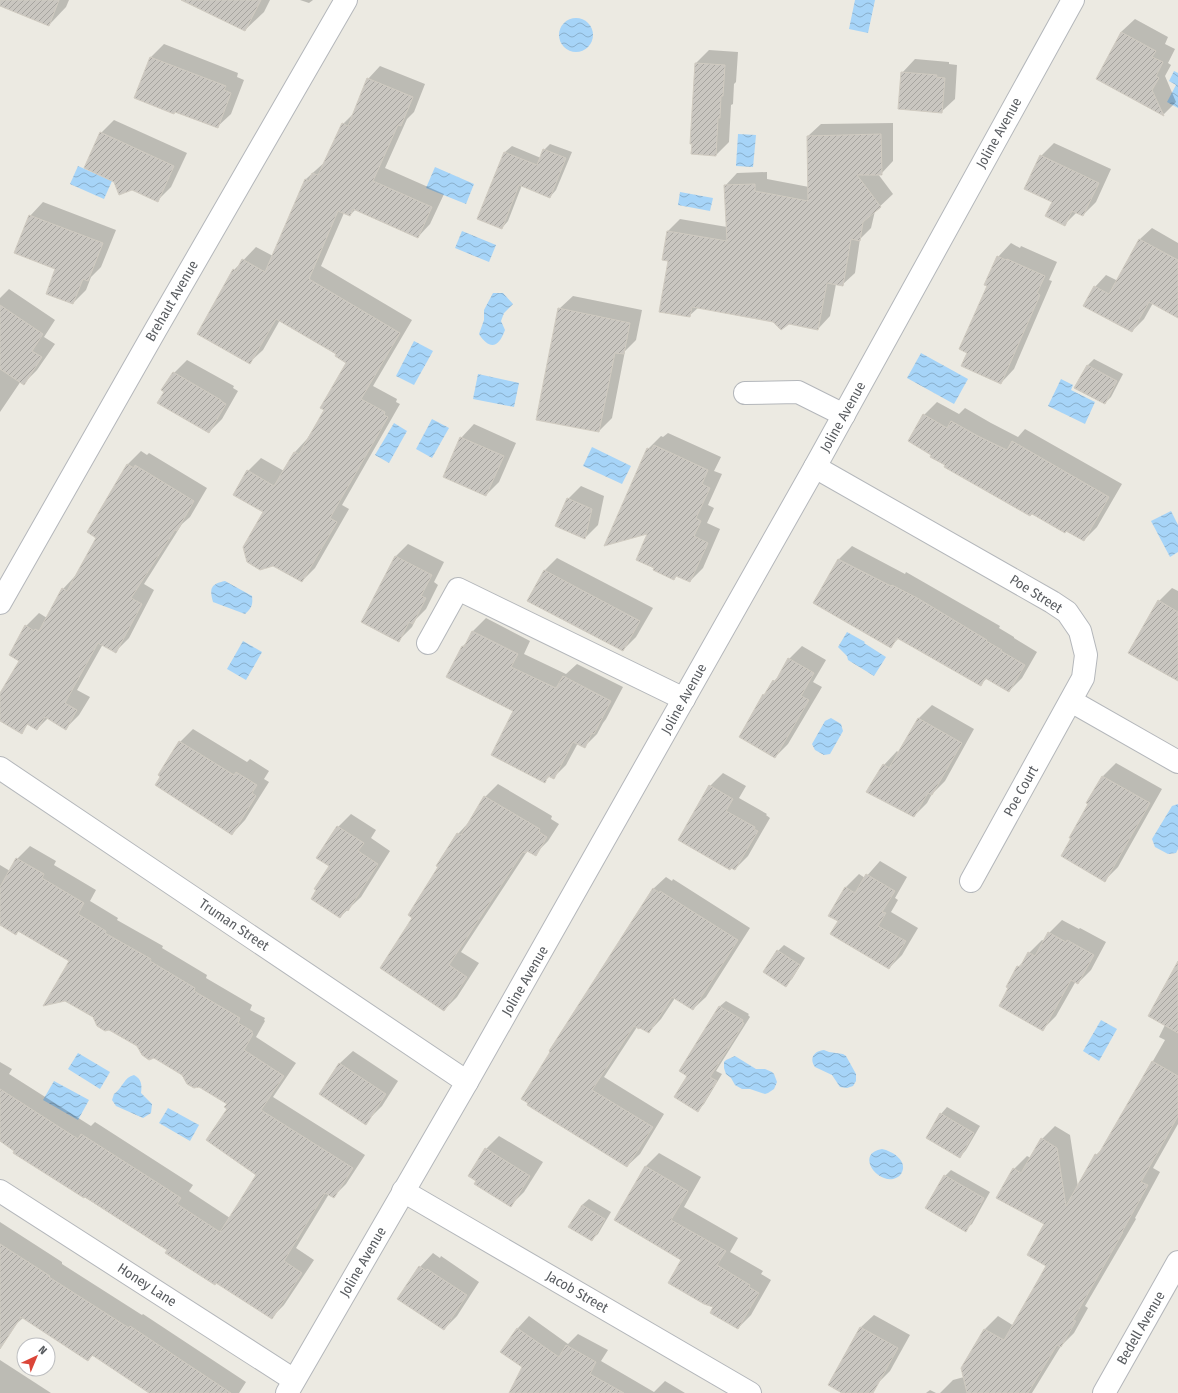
<svg xmlns="http://www.w3.org/2000/svg" width="1178" height="1393" viewBox="0 0 1178 1393" font-family="'Fira Sans Condensed',sans-serif">
<style>
.water{fill:url(#water-waves)}
.shadow{fill:#0003}
.building{fill:url(#building-hatch);stroke:#d0cbc1}
.lines{fill:none;stroke-linecap:round;stroke-linejoin:round}
.street-casing{stroke:#b4b7bb;stroke-width:24}
.street{stroke:#fff;stroke-width:22}
.labels{text-anchor:middle;dominant-baseline:central;stroke-width:3;stroke-linejoin:round;paint-order:stroke}
.street-label{font-size:14px;fill:#5a5d61;stroke:#fff}
</style>
<defs>
<pattern id="water-waves" width="16" height="10" patternUnits="userSpaceOnUse"><rect width="16" height="10" fill="#a6d4f8"/><path d="M0 5q4-4 8 0t8 0" fill="none" stroke="#8aafcc"/></pattern>
<pattern id="building-hatch" width="6" height="6" patternUnits="userSpaceOnUse"><rect width="6" height="6" fill="#c9c6c0"/><path d="M-1 1l2-2M0 6l6-6M5 7l2-2" fill="none" stroke="#a6a49f"/></pattern>
</defs>
<rect width="100%" height="100%" fill="#eceae2"/>
<g class="water">
<polygon points="855,0 875,0 868,33 849,29"/>
<circle cx="576" cy="35" r="17"/>
<polygon points="1174,71 1178,73 1178,108 1167,102 1176,85 1169,81"/>
<polygon points="738,134 756,135 753,167 736,166"/>
<polygon points="78,166 112,181 104,199 70,184"/>
<polygon points="435,167 474,184 466,204 426,188"/>
<polygon points="680,192 713,198 710,211 678,205"/>
<polygon points="462,231 496,245 489,262 455,248"/>
<path d="M 493,293 L 503,293 L 513,304 L 504,313 L 501,321 L 505,330 C 499,347 490,351 479,334 L 484,320 L 484,310 Z"/>
<polygon points="414,341 433,351 414,385 396,376"/>
<polygon points="921,353 968,379 954,404 907,378"/>
<polygon points="478,374 519,383 514,407 473,399"/>
<polygon points="1061,379 1073,385 1071,390 1095,402 1085,424 1048,406"/>
<polygon points="432,419 449,428 432,458 416,449"/>
<polygon points="394,423 407,431 389,463 375,455"/>
<polygon points="592,447 631,466 622,484 583,466"/>
<polygon points="1171,511 1178,525 1178,552 1170,557 1151,521"/>
<path d="M 225,581 L 252,596 C 253,604 252,608 245,614 L 213,602 C 209,588 211,584 225,581 Z"/>
<polygon points="847,632 865,642 864,643 886,657 874,676 848,660 847,656 838,647"/>
<polygon points="243,641 262,652 246,680 227,669"/>
<polygon points="831,718 841,724 843,731 830,754 824,755 815,750 812,744 825,721"/>
<polygon points="1178,804 1178,849 1176,853 1168,854 1155,847 1152,839 1172,806"/>
<polygon points="1101,1020 1117,1029 1099,1061 1083,1051"/>
<path d="M 824,1050 L 829,1052 L 843,1054 L 846,1056 L 856,1074 L 856,1081 L 853,1086 L 847,1088 L 840,1087 L 832,1075 L 815,1067 C 809,1058 814,1051 824,1050 Z"/>
<polygon points="78,1053 110,1072 100,1089 68,1069"/>
<polygon points="735,1056 756,1069 765,1069 772,1072 774,1074 777,1082 774,1089 768,1093 765,1094 750,1089 742,1089 735,1085 731,1078 726,1074 724,1068 724,1062 726,1060"/>
<path d="M 134,1075 C 142,1079 142,1086 141,1093 L 152,1104 L 151,1113 L 143,1118 L 116,1106 L 112,1100 L 114,1094 C 122,1089 124,1077 134,1075 Z"/>
<polygon points="54,1081 89,1100 78,1120 43,1100"/>
<polygon points="168,1108 199,1125 190,1141 159,1123"/>
<path d="M 882,1149 C 892,1151 909,1161 901,1174 C 899,1177 896,1178 893,1179 C 875,1182 856,1153 882,1149 Z"/>
</g>
<g class="shadow">
<polygon points="0,0 69,0 66,7 49,25 0,4"/>
<polygon points="187,0 270,0 264,12 245,30"/>
<polygon points="300,0 313,0 309,3"/>
<polygon points="1135,19 1168,37 1165,44 1175,49 1168,63 1171,65 1165,76 1176,102 1164,114 1097,79 1121,32"/>
<polygon points="164,44 238,73 237,77 244,80 231,114 217,127 136,98 151,57"/>
<polygon points="709,50 738,52 736,82 734,84 733,104 731,105 729,142 716,155 691,143 696,63"/>
<polygon points="915,59 949,62 949,64 957,65 955,99 941,112 902,73"/>
<polygon points="380,66 425,84 414,112 407,119 385,168 444,194 430,224 418,237 356,209 350,215 344,213 321,266 412,320 373,386 397,399 396,402 400,404 342,505 349,509 315,568 302,581 264,512 248,471 261,458 284,471 295,452 307,439 325,410 347,362 337,354 280,320 263,350 250,362 234,270 256,247 273,256 306,179 326,161 343,124 354,113 368,79"/>
<polygon points="114,120 187,153 171,187 158,200 101,133"/>
<polygon points="893,123 893,161 881,174 878,174 893,194 875,211 871,228 860,239 855,273 842,285 836,284 830,316 818,329 699,307 689,316 669,261 663,259 668,231 680,219 727,227 725,186 737,173 767,172 767,179 809,187 808,136 821,124"/>
<polygon points="1054,143 1111,169 1096,202 1083,215 1077,212 1065,224 1053,201 1041,156"/>
<polygon points="550,144 572,152 556,190 550,197 522,185 508,221 502,228 479,219 505,152 512,146 541,158 544,150"/>
<polygon points="43,202 116,230 101,267 91,277 86,290 73,303 30,216"/>
<polygon points="1152,228 1178,243 1178,316 1153,303 1144,319 1132,331 1095,287 1106,275 1118,281 1140,239"/>
<polygon points="1011,243 1020,248 1021,246 1057,262 1049,280 1052,281 1014,369 1001,383 968,352 998,257"/>
<polygon points="9,289 55,320 44,337 55,344 37,370 24,383 21,381 0,412 0,298"/>
<polygon points="573,296 642,310 636,340 625,351 612,418 599,431 559,309"/>
<polygon points="1094,359 1123,374 1111,397 1105,403 1076,388 1088,365"/>
<polygon points="187,360 234,386 233,388 238,391 222,419 209,432 165,391 174,373"/>
<polygon points="937,402 959,414 965,408 991,423 1018,437 1025,429 1122,484 1097,527 1084,540 946,465 924,415"/>
<polygon points="474,424 516,443 499,482 486,495 461,438"/>
<polygon points="668,433 721,457 714,471 722,474 708,505 714,508 707,523 720,529 703,568 690,581 677,575 674,579 655,568 649,533 648,449 661,436 663,437"/>
<polygon points="141,451 147,455 149,453 207,488 190,517 182,524 144,584 154,590 129,638 116,651 103,644 77,690 90,697 79,715 66,728 48,718 37,729 28,724 25,727 0,713 0,695 21,661 26,626 39,613 47,618 63,589 76,575 97,537 88,532 128,464"/>
<polygon points="581,486 604,496 598,525 585,538 568,499"/>
<polygon points="408,544 444,562 434,582 438,585 426,609 416,619 412,627 399,640 395,557"/>
<polygon points="852,546 905,574 906,572 1000,626 999,628 1014,637 1014,638 1037,652 1022,678 1009,691 987,678 981,684 899,638 891,646 814,603 839,559"/>
<polygon points="557,558 653,608 636,637 623,650 544,571"/>
<polygon points="1172,588 1178,591 1178,680 1159,601"/>
<polygon points="486,618 530,641 524,654 566,674 577,664 623,687 606,719 603,723 597,734 584,747 578,743 566,765 553,778 550,776 544,782 514,711 447,677 463,646 467,642 473,631"/>
<polygon points="802,646 826,660 813,682 822,687 788,744 775,757 774,681 780,675 789,659"/>
<polygon points="932,705 974,729 945,781 932,794 927,803 914,816 884,765 897,751 899,753 919,718"/>
<polygon points="193,729 247,762 250,759 269,771 264,779 269,782 245,820 232,834 180,742"/>
<polygon points="1116,763 1162,789 1118,867 1105,880 1089,804 1087,803 1103,776"/>
<polygon points="723,773 746,786 739,798 767,814 766,815 770,818 748,856 735,869 710,786"/>
<polygon points="498,784 552,816 551,819 559,824 548,841 535,854 528,850 461,952 479,963 457,997 444,1010 414,918 440,867 458,834 470,821 485,797"/>
<polygon points="351,814 376,830 371,838 390,851 361,897 340,917 330,866 338,827"/>
<polygon points="30,846 56,861 54,865 96,890 90,901 118,918 117,920 163,946 162,948 207,975 206,978 252,1005 250,1010 265,1018 264,1020 265,1021 256,1037 296,1063 273,1097 365,1155 346,1184 333,1197 329,1194 296,1248 314,1260 284,1305 272,1317 14,1152 15,1150 0,1141 0,1062 12,1069 9,1074 91,1126 95,1122 193,1185 189,1191 230,1218 257,1174 228,1109 228,1103 138,1045 70,960 19,931 16,933 0,924 0,865 10,871 17,859"/>
<polygon points="880,861 907,877 895,898 898,900 891,912 918,928 902,955 889,968 839,921 830,916 846,887 859,874 865,878"/>
<polygon points="666,877 672,881 673,879 750,928 706,997 693,1009 675,998 661,1019 649,1032 640,1027 637,1027 604,1077 664,1114 640,1154 627,1166 528,1105 653,889"/>
<polygon points="1062,920 1079,929 1080,928 1106,942 1091,970 1078,983 1076,981 1056,1016 1043,1029 1018,967 1025,960 1029,953 1042,940 1044,941 1049,933"/>
<polygon points="784,945 805,958 792,979 785,985 778,951"/>
<polygon points="1178,969 1178,1124 1153,1168 1160,1172 1135,1218 1136,1219 1085,1306 1088,1308 1074,1333 1061,1346 1032,1393 940,1393 953,1380 964,1377 962,1368 985,1329 998,1316 1014,1326 1047,1266 1045,1224 1014,1169 1027,1156 1031,1158 1042,1139 1055,1126 1070,1135 1078,1187 1096,1155 1103,1148 1165,1040 1159,1037 1165,1025"/>
<polygon points="726,1001 749,1014 748,1015 750,1017 716,1071 722,1074 704,1104 697,1111 688,1076 719,1007"/>
<polygon points="353,1051 398,1081 382,1106 369,1119 339,1064"/>
<polygon points="947,1107 980,1126 966,1150 960,1157 941,1114"/>
<polygon points="499,1136 543,1162 524,1192 511,1205 470,1175 486,1149"/>
<polygon points="659,1153 701,1177 684,1207 738,1238 730,1252 763,1271 761,1274 771,1280 751,1315 738,1328 715,1307 682,1260 615,1219 646,1166"/>
<polygon points="951,1170 990,1192 972,1224 965,1230 945,1176"/>
<polygon points="589,1199 611,1212 598,1234 591,1240 582,1205"/>
<polygon points="0,1222 62,1262 62,1264 142,1315 143,1314 246,1382 239,1393 151,1393 93,1355 88,1360 24,1317 13,1327 0,1319"/>
<polygon points="433,1253 440,1258 441,1256 479,1282 457,1316 444,1329 420,1267"/>
<polygon points="874,1315 910,1335 890,1371 877,1384 861,1393 844,1393 860,1328"/>
<polygon points="529,1316 568,1344 578,1334 608,1350 601,1361 654,1392 665,1381 685,1393 528,1393 523,1367 501,1352 518,1328"/>
<polygon points="0,1360 51,1393 0,1393"/>
<polygon points="930,1390 936,1393 926,1393"/>
</g>
<g class="building">
<polygon points="0,0 59,0 49,26 0,6"/>
<polygon points="181,0 261,0 245,31"/>
<polygon points="1121,32 1156,51 1152,57 1163,62 1156,76 1159,78 1152,90 1164,116 1096,79"/>
<polygon points="150,57 226,86 224,90 231,93 218,128 175,112 174,114 134,98"/>
<polygon points="695,63 725,65 723,96 721,96 720,118 718,118 716,156 691,154 692,144 690,144"/>
<polygon points="901,72 937,75 936,77 945,78 942,113 898,109"/>
<polygon points="367,78 413,97 401,126 398,125 373,181 432,207 418,238 353,209 350,216 338,211 309,279 400,333 361,399 385,412 384,415 388,417 330,518 337,522 302,582 273,566 260,570 247,562 243,547 263,512 233,495 247,470 274,486 294,452 299,454 324,410 320,408 346,363 335,356 336,354 276,319 250,364 197,334 233,269 236,271 242,259 265,272 305,179 309,181 312,173 318,175 342,123 348,126"/>
<polygon points="100,132 174,166 158,202 132,190 119,195 114,182 84,168"/>
<polygon points="881,134 882,175 857,175 881,207 863,222 860,241 851,239 843,286 827,283 818,330 789,324 781,330 773,322 692,307 690,317 659,312 668,261 662,260 667,231 727,241 724,185 755,184 755,191 808,201 807,136"/>
<polygon points="543,149 566,158 550,198 519,185 502,229 477,219 504,152 537,165"/>
<polygon points="1040,155 1099,183 1083,216 1072,211 1065,226 1045,216 1052,202 1024,189"/>
<polygon points="29,215 103,243 88,281 83,279 73,304 46,294 55,269 14,253"/>
<polygon points="1139,239 1178,260 1178,318 1149,302 1132,332 1083,306 1094,286 1109,294"/>
<polygon points="997,256 1006,260 1007,259 1045,276 1037,293 1040,295 1001,384 961,366 967,353 959,349 987,286 984,285"/>
<polygon points="0,305 43,334 32,351 42,357 24,385 0,369"/>
<polygon points="558,308 630,323 624,354 615,353 599,432 536,420"/>
<polygon points="1087,365 1117,381 1105,404 1074,388"/>
<polygon points="173,372 221,400 221,401 226,404 209,433 157,403 164,392 161,390"/>
<polygon points="923,414 947,428 951,421 978,436 1007,450 1012,441 1109,497 1084,541 1066,531 1065,533 1032,514 1030,516 944,467 945,465 930,457 931,455 908,441"/>
<polygon points="460,437 504,456 486,496 443,477"/>
<polygon points="654,445 708,470 702,484 710,488 696,518 701,521 694,536 708,543 690,582 676,576 674,580 653,570 654,568 636,560 647,534 604,546 647,448 651,450"/>
<polygon points="127,464 134,468 135,465 194,501 177,531 175,530 131,598 142,604 116,653 98,643 65,703 77,710 66,730 45,717 37,730 27,724 22,734 0,721 0,693 19,661 9,655 25,625 34,631 35,629 39,631 62,588 67,591 96,538 87,532"/>
<polygon points="567,498 592,509 585,539 555,526"/>
<polygon points="395,556 432,575 421,596 426,598 413,624 409,622 399,642 361,622"/>
<polygon points="838,559 891,586 892,585 919,599 987,640 986,641 1002,650 1001,651 1025,665 1009,692 985,678 981,686 897,638 891,648 813,603"/>
<polygon points="544,570 640,621 623,651 527,601"/>
<polygon points="1158,600 1178,612 1178,681 1128,653"/>
<polygon points="472,631 518,654 511,667 556,688 563,676 611,701 594,734 592,733 585,748 573,742 554,779 548,776 545,783 491,755 513,711 446,677 462,646 464,647"/>
<polygon points="788,658 814,673 801,696 809,700 775,758 739,737 763,694 764,695 773,680 775,682"/>
<polygon points="918,718 962,743 932,795 928,793 914,817 866,792 883,764 889,768"/>
<polygon points="179,741 234,775 236,772 257,785 252,793 256,796 232,835 155,785 160,777 158,775"/>
<polygon points="1102,776 1150,803 1105,882 1061,856 1071,838 1069,838 1088,804 1086,803"/>
<polygon points="709,785 733,799 726,811 755,827 754,829 758,831 735,870 731,868 730,870 678,840"/>
<polygon points="484,796 540,829 539,832 547,837 536,856 527,851 526,853 523,852 449,965 467,977 444,1011 380,968 412,918 408,915 438,867 436,866 457,833 461,835"/>
<polygon points="337,826 364,843 358,851 378,864 348,911 346,909 340,918 311,899 316,890 314,889 329,866 316,858"/>
<polygon points="16,858 44,874 42,878 84,903 78,914 106,931 105,933 151,959 150,961 195,988 194,991 240,1018 238,1023 252,1031 252,1033 253,1034 244,1050 284,1076 261,1110 353,1168 334,1198 325,1193 284,1261 302,1273 272,1319 216,1283 215,1285 165,1253 167,1250 85,1197 84,1198 73,1191 13,1153 14,1151 0,1141 0,1089 78,1139 81,1134 161,1185 181,1198 177,1204 220,1232 256,1175 206,1140 227,1109 224,1107 227,1104 199,1087 194,1088 187,1084 182,1075 154,1058 149,1060 142,1055 137,1046 109,1030 105,1031 97,1026 93,1017 65,1001 43,1006 69,961 18,931 16,935 0,925 0,887"/>
<polygon points="866,874 895,891 882,912 886,913 878,926 906,941 889,969 830,934 838,921 828,916 845,887 855,893"/>
<polygon points="653,888 659,893 660,891 738,940 693,1010 672,997 649,1033 640,1028 639,1029 634,1026 592,1090 653,1127 627,1167 527,1105 528,1103 521,1099 550,1052 549,1051"/>
<polygon points="1048,932 1066,942 1067,940 1094,955 1078,984 1071,980 1043,1031 999,1006 1008,988 1006,987 1017,966 1020,967 1028,952 1035,956"/>
<polygon points="777,950 800,965 786,987 763,972"/>
<polygon points="1178,961 1178,1033 1148,1016"/>
<polygon points="719,1006 743,1020 742,1022 744,1023 710,1077 717,1081 698,1112 674,1097 687,1076 679,1071"/>
<polygon points="1152,1061 1178,1076 1178,1116 1141,1182 1148,1185 1122,1232 1123,1232 1073,1320 1076,1321 1061,1347 1057,1345 1028,1393 967,1393 961,1368 984,1329 1004,1340 1046,1266 1027,1255 1044,1224 996,1198 1013,1168 1021,1173 1041,1138 1057,1148 1066,1206 1095,1154 1098,1155"/>
<polygon points="339,1063 386,1094 366,1125 319,1094"/>
<polygon points="940,1113 974,1133 960,1158 926,1138"/>
<polygon points="485,1148 530,1176 511,1207 474,1184 476,1181 468,1176"/>
<polygon points="645,1166 688,1191 671,1220 726,1251 717,1265 750,1285 749,1287 759,1293 738,1329 710,1313 713,1307 704,1304 668,1283 681,1260 614,1220"/>
<polygon points="944,1175 984,1198 966,1232 925,1208"/>
<polygon points="582,1205 605,1219 592,1241 568,1227"/>
<polygon points="0,1244 50,1276 49,1277 129,1328 130,1326 231,1393 149,1393 92,1355 88,1361 21,1317 0,1349"/>
<polygon points="419,1266 426,1271 427,1269 467,1295 444,1330 397,1299"/>
<polygon points="860,1327 898,1348 873,1393 842,1393 828,1385"/>
<polygon points="517,1328 559,1357 566,1345 596,1362 590,1374 624,1393 509,1393 522,1367 500,1352"/>
</g>
<g class="lines">
<defs>
<g id="street">
<polyline points="745,393 798,392 844,415"/>
<polyline points="815,467 1052,602 1067,612 1080,631 1086,655 1083,678 971,881"/>
<polyline points="0,603 156,329 346,0"/>
<polyline points="428,643 458,589 684,699"/>
<polyline points="1071,701 1178,762"/>
<polyline points="0,768 467,1082"/>
<polyline points="0,1191 294,1380"/>
<polyline points="403,1191 750,1393"/>
<polyline points="287,1393 467,1082 815,467 1073,0"/>
<polyline points="1104,1393 1178,1262"/>
</g>
</defs>
<use href="#street" class="street-casing"/>
<use href="#street" class="street"/>
</g>
<g class="labels">
<g class="street-label">
<text transform="translate(999 133) rotate(-61)">Joline Avenue</text>
<text transform="translate(172 301) rotate(-60)">Brehaut Avenue</text>
<text transform="translate(843 417) rotate(-61)">Joline Avenue</text>
<text transform="translate(1036 594) rotate(32)">Poe Street</text>
<text transform="translate(684 699) rotate(-61)">Joline Avenue</text>
<text transform="translate(1021 791) rotate(-61)">Poe Court</text>
<text transform="translate(234 925) rotate(34)">Truman Street</text>
<text transform="translate(525 981) rotate(-60)">Joline Avenue</text>
<text transform="translate(363 1262) rotate(-60)">Joline Avenue</text>
<text transform="translate(147 1285) rotate(33)">Honey Lane</text>
<text transform="translate(577 1292) rotate(30)">Jacob Street</text>
<text transform="translate(1141 1328) rotate(-60)">Bedell Avenue</text>
</g>
</g>
<g transform="translate(36 1357) rotate(44)"><circle r="19" fill="#ffffff" stroke="#bdbec0"/>
<path d="M0-3L7 15L0 10L-7 15Z" fill="#db4538"/>
<text y="-6" font-size="11" font-weight="bold" text-anchor="middle" fill="#5a5d61">N</text>
</g>
</svg>
